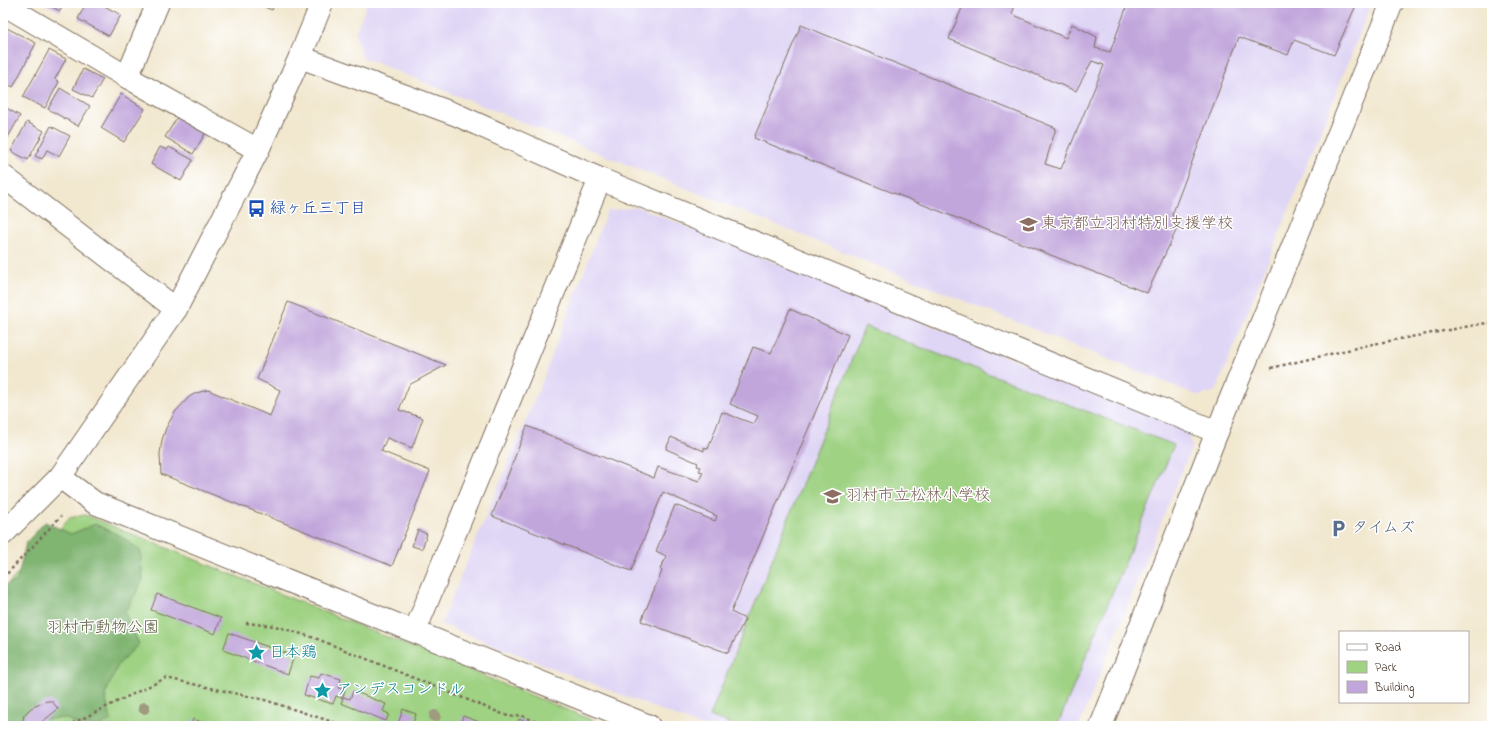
<svg xmlns="http://www.w3.org/2000/svg" width="1495" height="729" viewBox="0 0 1495 729" font-family="'Indie Flower','Klee One',sans-serif">
<style>
.built{fill:#dfd5f5}
.green{fill:#9fd283;stroke:#6d7e50}
.forest{fill:#7fb471;stroke:#5d6f48}
.building{fill:#c1a6dc}
.lines{fill:none;stroke-linecap:round;stroke-linejoin:round}
.street-casing{stroke:#7b6c5c;stroke-width:24}
.secondary-casing{stroke:#7b6c5c;stroke-width:24}
.path{stroke:#7b6c5c;stroke-width:2.5;stroke-dasharray:3 3;stroke-linecap:butt}
.street{stroke:#fff;stroke-width:22}
.secondary{stroke:#fff;stroke-width:22}
.tree{fill:#9e9b7f}
.labels{text-anchor:middle;dominant-baseline:central;stroke-width:3;stroke-linejoin:round;paint-order:stroke}
.transit-label{font-size:16px;fill:#164399;stroke:#fff;text-anchor:start}
.education-label{font-size:16px;fill:#785e54;stroke:#fff;text-anchor:start}
.service-label{font-size:16px;fill:#4e5e75;stroke:#fff;text-anchor:start}
.park-label{font-size:16px;fill:#595c3c;stroke:#fff}
.culture-label{font-size:16px;fill:#0d838f;stroke:#fff;text-anchor:start}
</style>
<rect width="100%" height="100%" fill="#fff"/>
<filter id="ink" filterUnits="userSpaceOnUse"><feTurbulence type="fractalNoise" baseFrequency=".025" numOctaves="2"/><feDisplacementMap in="SourceGraphic" scale="8" xChannelSelector="R" yChannelSelector="G"/><feConvolveMatrix kernelMatrix="1 2 1 2 8 2 1 2 1" color-interpolation-filters="sRGB"/></filter>
<filter id="wash" filterUnits="userSpaceOnUse"><feTurbulence type="fractalNoise" baseFrequency=".012" numOctaves="4" result="noise"/><feDisplacementMap in="SourceGraphic" scale="16" xChannelSelector="R" yChannelSelector="G"/><feGaussianBlur stdDeviation="0.9" result="paint"/><feColorMatrix in="noise" values="0 0 0 0 0 0 0 0 0 0 0 0 0 0 0 0 0 1.4 0 .05"/><feComposite in="paint" operator="in"/></filter>
<g filter="url(#wash)">
<rect width="100%" height="100%" fill="#f2e8d0"/>
<g class="built">
<polygon points="367,3 1372,3 1216,391 1199,396 362,57 355,34"/>
<polygon points="638,207 1188,430 1192,446 1079,726 701,726 441,624 542,382 607,211"/>
</g>
<g class="green">
<polygon points="865,326 1174,445 1057,726 736,726 710,716"/>
<polygon points="85,515 607,726 3,726 3,589 45,546 69,518"/>
</g>
<polygon class="forest" points="45,522 71,534 95,524 119,535 140,550 143,580 125,613 139,644 118,665 105,695 111,720 98,726 83,726 64,718 36,720 32,726 3,726 3,586 17,581 26,543"/>
<g id="blocks">
<g class="building">
<polygon points="44,3 64,3 60,11"/>
<polygon points="86,3 99,3 121,15 109,36 78,19"/>
<polygon points="255,3 275,3 272,10"/>
<polygon points="964,3 1016,3 1012,14 1066,38 1072,24 1097,37 1095,48 1110,52 1128,3 1357,3 1334,55 1294,40 1288,55 1239,37 1172,215 1181,220 1147,293 754,138 801,25 1056,128 1045,164 1061,169 1104,65 1092,61 1076,91 949,39"/>
<polygon points="3,26 36,43 13,87 3,82"/>
<polygon points="49,50 66,59 55,79 59,82 45,108 23,97"/>
<polygon points="83,69 103,79 92,98 73,89"/>
<polygon points="60,88 90,106 78,126 48,109"/>
<polygon points="121,94 145,109 124,142 101,128"/>
<polygon points="3,106 20,116 3,146"/>
<polygon points="178,116 206,132 193,154 165,137"/>
<polygon points="27,122 44,131 28,160 11,151"/>
<polygon points="51,126 70,136 59,156 47,150 42,159 35,156"/>
<polygon points="160,147 167,150 169,147 193,160 181,181 151,164"/>
<polygon points="288,302 446,365 409,385 399,410 423,418 412,448 387,438 381,451 430,471 392,566 161,474 160,454 162,440 166,428 175,412 189,397 196,393 208,390 270,416 280,390 257,379"/>
<polygon points="790,309 848,335 731,612 745,619 728,653 641,621 662,571 660,569 666,556 656,551 675,505 715,521 717,516 663,492 631,571 492,516 527,426 654,478 658,467 699,481 703,472 699,471 701,467 697,466 698,463 666,449 671,437 704,451 704,447 708,449 722,412 754,424 758,416 730,404 753,347 771,353"/>
<polygon points="418,530 427,534 422,549 412,546"/>
<polygon points="157,594 221,618 215,634 151,610"/>
<polygon points="229,633 294,656 288,674 223,650"/>
<polygon points="321,673 341,679 338,688 345,690 343,697 350,699 353,691 386,704 383,711 389,714 386,721 341,703 343,698 336,696 333,704 304,695 310,676 319,678"/>
<polygon points="47,701 52,701 58,709 37,726 22,726 24,715 31,708"/>
<polygon points="403,709 416,714 412,726 404,726 398,724"/>
<polygon points="463,716 490,726 459,726"/>
<polygon points="193,719 213,726 191,726"/>
<polygon points="519,719 536,726 516,726"/>
</g>
</g>
</g>
<g filter="url(#ink)">
<use href="#blocks" fill-opacity="0" stroke="#7b6c5c" stroke-width="1"/>
<g class="lines">
<defs>
<g id="street">
<polyline points="3,4 127,77 258,150"/>
<polyline points="300,57 457,115 600,179 1217,432"/>
<polyline points="127,77 158,3"/>
<polyline points="3,176 176,309"/>
<polyline points="60,477 95,503 649,726"/>
<polyline points="415,631 600,179"/>
<polyline points="1101,726 1217,432 1392,3"/>
</g>
<polyline id="secondary" points="3,534 60,477 176,309 258,150 300,57 322,3"/>
</defs>
<use href="#street" class="street-casing"/>
<use href="#secondary" class="secondary-casing"/>
<g class="path">
<polyline points="1271,368 1373,344 1492,322"/>
<polyline points="3,578 61,516"/>
<polyline points="246,623 275,626 315,638 510,717 520,715 546,726"/>
<polyline points="67,726 166,678 265,700 345,726"/>
</g>
<use href="#street" class="street"/>
<use href="#secondary" class="secondary"/>
</g>
<g class="tree">
<circle cx="144" cy="708" r="6"/>
<circle cx="435" cy="716" r="6"/>
</g>
</g>
<defs>
<symbol id="bus-bare" viewBox="-9 -9 18 18"><path d="M-5-6H5V4H4V6H2V4H-2V6H-4V4H-5ZM-3.5-4V0h7V-4ZM-3.5 1.2v1.5H-2V1.2ZM2 1.2v1.5H3.5V1.2Z" fill="#1a4fb4" stroke="#fff" stroke-width="2.5" paint-order="stroke"/></symbol>
<symbol id="school-bare" viewBox="-9 -9 18 18"><path d="M0-5L7-2L0 1L-7-2ZM-4 1L0 2.5L4 1V4Q0 6-4 4Z" fill="#8d6e63" stroke="#fff" stroke-width="2.5" paint-order="stroke"/></symbol>
<symbol id="parking-bare" viewBox="-9 -9 18 18"><path d="M-3.5-5.5H1a3.5 3.5 0 0 1 0 7H-1V5.5H-3.5ZM-1-3.4V-.6H.8a1.4 1.4 0 0 0 0-2.8Z" fill="#5c6f8a" stroke="#fff" stroke-width="2.5" paint-order="stroke"/></symbol>
<symbol id="sight-bare" viewBox="-9 -9 18 18"><path d="M0-6L1.8-2.2L6-1.7L2.9 1.2L3.7 5.4L0 3.3L-3.7 5.4L-2.9 1.2L-6-1.7L-1.8-2.2Z" fill="#0f9aa8" stroke="#fff" stroke-width="2.5" paint-order="stroke"/></symbol>
</defs>
<g fill-rule="evenodd">
<use href="#bus-bare" x="244" y="196" width="25" height="25"/>
<use href="#school-bare" x="1016" y="212" width="25" height="25"/>
<use href="#school-bare" x="820" y="484" width="25" height="25"/>
<use href="#parking-bare" x="1326" y="516" width="25" height="25"/>
<use href="#sight-bare" x="244" y="640" width="25" height="25"/>
<use href="#sight-bare" x="310" y="678" width="25" height="25"/>
</g>
<g class="labels">
<g class="transit-label">
<text x="270" y="209">緑ヶ丘三丁目</text>
</g>
<g class="education-label">
<text x="1041" y="224">東京都立羽村特別支援学校</text>
<text x="846" y="496">羽村市立松林小学校</text>
</g>
<g class="service-label">
<text x="1352" y="528">タイムズ</text>
</g>
<g class="park-label">
<text x="103" y="628">羽村市動物公園</text>
</g>
<g class="culture-label">
<text x="269" y="653">日本鶏</text>
<text x="336" y="690">アンデスコンドル</text>
</g>
</g>
<rect width="1495" height="729" fill="none" stroke="#fff" stroke-width="16"/>
<rect x="1339" y="631" width="130" height="72" fill="#ffffff" stroke="#b1aaa5"/>
<rect x="1347" y="644" width="20" height="6" fill="#ffffff" stroke="#b1aaa5"/>
<text x="1375" y="651" font-size="12" fill="#3b2a1e">Road</text>
<rect x="1347" y="661" width="20" height="12" fill="#9fd283" stroke="#b1aaa5"/>
<text x="1375" y="671" font-size="12" fill="#3b2a1e">Park</text>
<rect x="1347" y="681" width="20" height="12" fill="#c1a6dc" stroke="#b1aaa5"/>
<text x="1375" y="691" font-size="12" fill="#3b2a1e">Building</text>
</svg>
